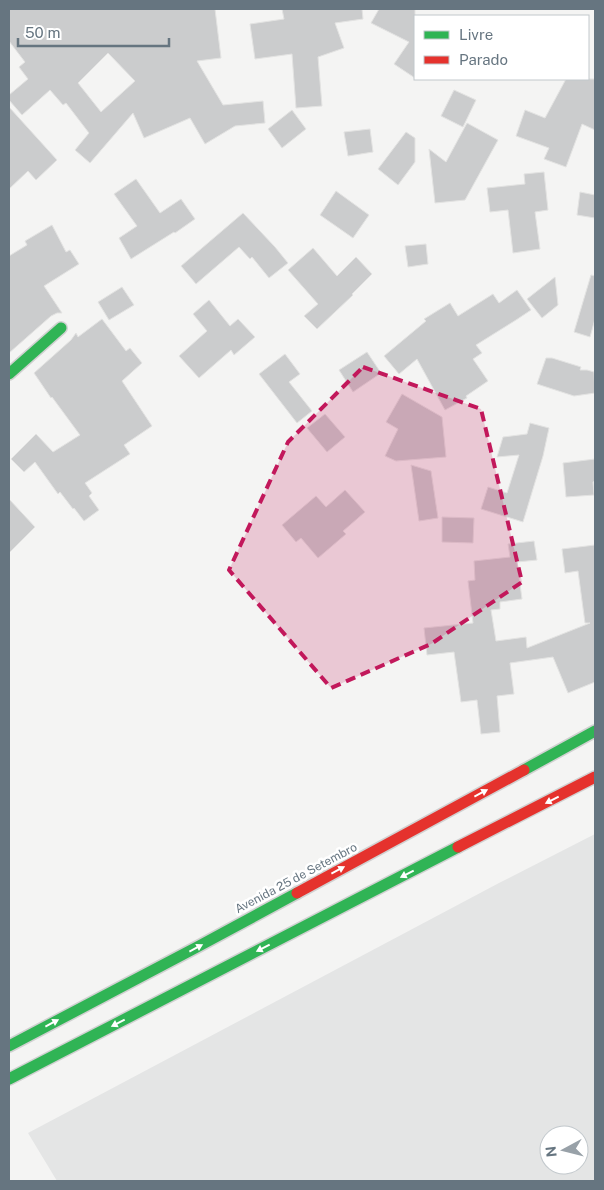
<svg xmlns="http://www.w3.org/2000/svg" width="604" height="1190" viewBox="0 0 604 1190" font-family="'Public Sans',sans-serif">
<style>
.built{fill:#e4e5e5;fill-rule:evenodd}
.building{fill:#cbcccd;stroke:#e3e3e2;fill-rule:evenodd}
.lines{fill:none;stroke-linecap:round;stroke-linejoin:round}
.fast-casing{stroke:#d1d1d1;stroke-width:14}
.jam-casing{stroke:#d1d1d1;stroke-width:14}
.fast{stroke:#30b455;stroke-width:11}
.jam{stroke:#e5322d;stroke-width:11}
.oneway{fill:#fff}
.marked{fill:#c2185b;fill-opacity:0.2;stroke:#c2185b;stroke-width:4;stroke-dasharray:10 6;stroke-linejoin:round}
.labels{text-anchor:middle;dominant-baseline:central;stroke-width:5;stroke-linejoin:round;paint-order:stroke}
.street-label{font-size:12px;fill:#667580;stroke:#fff}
</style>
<rect width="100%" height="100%" fill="#f4f4f3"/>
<path class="built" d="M 595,834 L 595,1181 L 57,1181 L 28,1133 L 499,883 ZM 549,1135 L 579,1135 L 579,1165 L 549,1165 Z"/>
<g class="building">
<path d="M 9,9 L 215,9 L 221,58 L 197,61 L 223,105 L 263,101 L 265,123 L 235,126 L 205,144 L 190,118 L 144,138 L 133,113 L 90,163 L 75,150 L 89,133 L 66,103 L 63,105 L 50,90 L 22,115 L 9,100 L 9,95 L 28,79 L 19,67 L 25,62 L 9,41 ZM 108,53 L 135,81 L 101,112 L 78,83 Z"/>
<polygon points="282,9 362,9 363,19 335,23 344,48 318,57 322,106 296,108 292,54 255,59 250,24 284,19"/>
<polygon points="379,9 415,9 415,78 394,64 409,42 371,23"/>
<polygon points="566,79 595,79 595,130 582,124 566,167 544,159 549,148 516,136 525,110 545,118"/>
<polygon points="454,90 476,100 463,127 441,116"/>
<polygon points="9,107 57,160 36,180 28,171 9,189"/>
<polygon points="292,110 306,129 282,148 268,129"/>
<polygon points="467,123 498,140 465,200 435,203 429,149 446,162"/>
<polygon points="370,129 373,152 348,156 344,132"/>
<polygon points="406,132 415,138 415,162 398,185 378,169"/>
<polygon points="544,172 548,210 535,212 540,249 513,253 508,210 490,212 487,188 525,184 524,174"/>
<polygon points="136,179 160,213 181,199 195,219 175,233 174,232 131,259 119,238 137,226 114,194"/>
<polygon points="336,191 369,215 353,238 320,215"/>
<polygon points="580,192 595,195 595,218 577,215"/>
<polygon points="243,213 275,247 288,263 269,278 252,257 250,259 239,247 196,284 181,266"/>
<polygon points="52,225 66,252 70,250 79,264 44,286 62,313 57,313 51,316 9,353 9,256 27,245 25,241"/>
<polygon points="426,244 428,264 408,267 405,246"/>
<polygon points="313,248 337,276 356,257 372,274 352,294 353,295 317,329 304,316 318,304 288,270"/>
<polygon points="591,275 595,276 595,319 590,337 574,332"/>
<polygon points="555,277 558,305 542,318 527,299"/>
<polygon points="122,287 134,305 109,320 98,302"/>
<polygon points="517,290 531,310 516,320 476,345 482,353 473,359 488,381 466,396 467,398 445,410 417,359 399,374 384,356 426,321 424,319 450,303 458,316 493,294 499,303"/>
<polygon points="209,300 230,326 238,319 255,337 234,355 231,350 199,378 179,356 207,331 193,314"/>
<polygon points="102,319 126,351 130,348 142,363 122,381 152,426 124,445 130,454 85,483 92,493 89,496 99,510 84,521 74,508 73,509 60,492 58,494 35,462 24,472 11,459 36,434 53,452 80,435 52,397 51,398 34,373 71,340 76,333 78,337"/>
<polygon points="367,352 381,373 353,392 339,370"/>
<polygon points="285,354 300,374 289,382 312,411 297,423 259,374"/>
<polygon points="546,358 552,358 581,367 580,370 587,370 594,372 595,393 574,396 537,384"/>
<polygon points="402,394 442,417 446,457 396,461 385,456 398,429 386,422"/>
<polygon points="325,414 345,437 327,452 307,428"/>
<polygon points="530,423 549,428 543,456 523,522 481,509 488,487 507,493 519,455 497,457 503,437 527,434"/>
<polygon points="595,459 595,481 593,482 594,495 566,497 563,463"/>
<polygon points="411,465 431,471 438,518 419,521"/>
<polygon points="345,490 365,512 343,531 346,534 318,558 301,538 296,542 282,525 316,496 326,507"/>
<polygon points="9,499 35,527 9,553"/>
<polygon points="442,517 474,518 473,543 442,542"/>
<polygon points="534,541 537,560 517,562 522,599 500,602 500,609 491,610 496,641 526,637 527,648 590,623 585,623 578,571 565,573 562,549 595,545 595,682 568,693 553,657 510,663 514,694 497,696 500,732 481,734 477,700 461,702 454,652 427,655 424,628 473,623 468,581 475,580 474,561 510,557 508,544"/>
</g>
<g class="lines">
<defs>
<g id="fast">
<polyline points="9,374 61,328"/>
<polyline points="524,770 595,731"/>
<polyline points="9,1046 199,946 297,893"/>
<polyline points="9,1079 458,847"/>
</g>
<g id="jam">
<polyline points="458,847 595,777"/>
<polyline points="297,893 524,770"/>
</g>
</defs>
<use href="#fast" class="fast-casing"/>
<use href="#jam" class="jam-casing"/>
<use href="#fast" class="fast"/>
<use href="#jam" class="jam"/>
</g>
<defs><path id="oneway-solid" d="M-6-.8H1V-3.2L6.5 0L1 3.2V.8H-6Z" transform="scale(1.25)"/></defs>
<g class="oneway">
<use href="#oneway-solid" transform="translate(481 793) rotate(-28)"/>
<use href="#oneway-solid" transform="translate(552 800) rotate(153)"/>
<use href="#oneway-solid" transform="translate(338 870) rotate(-28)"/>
<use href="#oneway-solid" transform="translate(407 874) rotate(153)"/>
<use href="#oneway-solid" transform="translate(196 948) rotate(-28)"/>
<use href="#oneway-solid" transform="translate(263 948) rotate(153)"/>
<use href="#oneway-solid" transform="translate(52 1023) rotate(-28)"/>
<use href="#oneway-solid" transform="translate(118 1023) rotate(153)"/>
</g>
<path class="marked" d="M 363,367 L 481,409 L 522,582 L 431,644 L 331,688 L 229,570 L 288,442 Z"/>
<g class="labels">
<g class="street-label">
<text transform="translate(296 878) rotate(-28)">Avenida 25 de Setembro</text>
</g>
</g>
<rect width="604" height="1190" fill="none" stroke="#667580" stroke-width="20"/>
<rect x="414" y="15" width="175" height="65" fill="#ffffff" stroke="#c2c8cc"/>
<rect x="424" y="31" width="25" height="8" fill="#30b455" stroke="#c2c8cc"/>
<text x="459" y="40" font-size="15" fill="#667580">Livre</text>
<rect x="424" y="56" width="25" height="8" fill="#e5322d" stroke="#c2c8cc"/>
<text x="459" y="65" font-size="15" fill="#667580">Parado</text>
<g transform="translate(564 1150) rotate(263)"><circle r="24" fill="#ffffff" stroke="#c2c8cc"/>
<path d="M0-4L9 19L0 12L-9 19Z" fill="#98a1a8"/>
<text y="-8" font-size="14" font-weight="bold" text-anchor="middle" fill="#667580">N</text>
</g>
<path d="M18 38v8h151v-8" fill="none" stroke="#667580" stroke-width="2.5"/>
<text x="25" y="38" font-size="15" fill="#667580" stroke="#ffffff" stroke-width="4" paint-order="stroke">50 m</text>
</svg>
